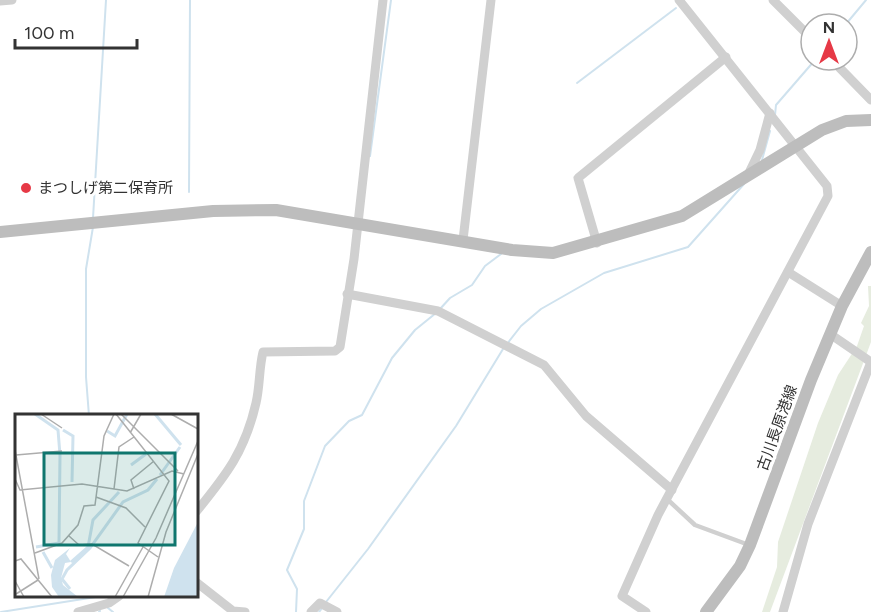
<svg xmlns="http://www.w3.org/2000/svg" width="871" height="612" viewBox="0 0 871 612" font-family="Figtree,'Noto Sans JP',sans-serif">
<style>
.green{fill:#e6ecdf}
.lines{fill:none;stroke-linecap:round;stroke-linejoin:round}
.stream{stroke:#cfe2ee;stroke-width:2}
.lane{stroke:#d0d0d0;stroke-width:4.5}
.street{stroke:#d0d0d0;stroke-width:9}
.secondary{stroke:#bdbdbd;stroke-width:12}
.poi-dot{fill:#e63946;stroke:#fff;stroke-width:2}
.labels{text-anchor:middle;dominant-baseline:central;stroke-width:6;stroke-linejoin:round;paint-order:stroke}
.poi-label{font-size:15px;fill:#333;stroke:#fff;text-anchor:start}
.street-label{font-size:15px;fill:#333;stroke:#fff}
.inset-river{fill:none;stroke:#cfe2ee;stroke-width:3}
.inset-road{fill:none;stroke:#adadad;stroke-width:1.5}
.view{fill:#0f766e;fill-opacity:0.15;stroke:#0f766e;stroke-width:3}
.inset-edge{fill:none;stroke:#333;stroke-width:3}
</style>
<rect width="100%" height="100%" fill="#fff"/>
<polygon class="green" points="868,286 871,286 871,342 770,612 762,612 777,567 778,542 818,423 838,375 857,346 864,326 861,323 869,306"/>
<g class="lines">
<g class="stream">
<polyline points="846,24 866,0"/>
<polyline points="577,83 676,8"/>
<polyline points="775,115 776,105 815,60"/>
<polyline points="370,156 391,0"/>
<polyline points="762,160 770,131"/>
<polyline points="189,192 190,0"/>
<polyline points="93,218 106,0"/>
<polyline points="440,309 450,298 472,285 485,266 501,254"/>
<polyline points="507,344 521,326 541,309 604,273 688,247 744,184"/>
<polyline points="89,416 86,377 86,269 93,227"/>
<polyline points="326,602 368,549 456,426 503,349"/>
<polyline points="108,608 113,612"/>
<polyline points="1,612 102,596"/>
<polyline points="99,612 100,611"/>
<polyline points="296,612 297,589 287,570 304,529 304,501 325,446 349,421 362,415 392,358 415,330 436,313"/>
<polyline points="319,612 323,607"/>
</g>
<polyline class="lane" points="667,499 695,525 749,545"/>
<g class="street">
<polyline points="773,0 811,38"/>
<polyline points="0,1 12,0"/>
<polyline points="832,60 871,100"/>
<polyline points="748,175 760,150 770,113"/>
<polyline points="463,240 491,0"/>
<polyline points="597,243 578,178 726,57"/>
<polyline points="788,272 842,306"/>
<polyline points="347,294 438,311 544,365 586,416 672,490"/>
<polyline points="830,334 868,360"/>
<path d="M 196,512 C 227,474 245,451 256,403 C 260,386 259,368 263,352 L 335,351 L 340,347 L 354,259 L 383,0"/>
<polyline points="196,582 233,611 245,612"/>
<polyline points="78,612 109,603 119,596"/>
<polyline points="311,612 320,603 337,612"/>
<polyline points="646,612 622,596 658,515 828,196 827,186 679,0"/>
<polyline points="783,612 808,524 871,362"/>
</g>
<g class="secondary">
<polyline points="0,232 213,211 276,210 512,250 553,253 682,216 822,130 846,121 871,120"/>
<polyline points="706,612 740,566 750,545 811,380 842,306 871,252"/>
</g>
</g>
<circle class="poi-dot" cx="26" cy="188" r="6"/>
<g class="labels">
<g class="poi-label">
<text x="38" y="188">まつしげ第二保育所</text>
</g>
<g class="street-label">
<text transform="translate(777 428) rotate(-70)">古川長原港線</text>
</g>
</g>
<g transform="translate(15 414)">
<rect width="183" height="183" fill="#fff"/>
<path d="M 183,108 L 183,183 L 149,183 L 159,154 ZM 55,134 L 51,140 L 56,148 L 50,149 L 46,164 L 48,171 L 63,183 L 44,183 L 37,173 L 36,161 L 40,146 Z" fill="#cfe2ee"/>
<path class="inset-river" d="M 20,0 L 43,16 L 45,41 L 44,129 L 21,133M 140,0 L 166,31M 48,16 L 58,22 L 57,68M 92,17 L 100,22 L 112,0M 116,51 L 131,40M 145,61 L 165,33M 28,138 L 37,154M 56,148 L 73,133 L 78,106 L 104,78M 55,175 L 47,165 L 52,156 L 75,134 L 108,88 L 133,76 L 142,65"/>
<path class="inset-road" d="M 26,0 L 47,14M 101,0 L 154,67 L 123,129 L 143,143M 106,0 L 163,57M 156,0 L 183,15M 115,19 L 126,0M 0,36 L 24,165M 1,41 L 47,37M 0,65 L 5,76 L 67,70 L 112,77 L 157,57 L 169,60M 99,75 L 104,33 L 119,23M 119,75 L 116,66 L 139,47M 81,83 L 111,94 L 130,113M 54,122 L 64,131 L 77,130 L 114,152M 20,139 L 47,129 L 63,111 L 69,92 L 80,91 L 89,22 L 99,0M 0,147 L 6,145 L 37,183M 0,167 L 9,183M 1,180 L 23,166M 100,183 L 128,133M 108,183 L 141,124 L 183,27M 133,183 L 151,118 L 183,40"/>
<path class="view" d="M 29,39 L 160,39 L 160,131 L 29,131 Z"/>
<rect width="183" height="183" class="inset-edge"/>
</g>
<g transform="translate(829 42)"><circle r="28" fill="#ffffff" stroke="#adadad" stroke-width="1.5"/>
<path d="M0-4.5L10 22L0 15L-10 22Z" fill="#e63946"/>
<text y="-9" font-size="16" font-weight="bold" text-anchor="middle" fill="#333333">N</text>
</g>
<path d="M15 39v9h122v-9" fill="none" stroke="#333333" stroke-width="3"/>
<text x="24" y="39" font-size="18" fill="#333333" stroke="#ffffff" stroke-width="4.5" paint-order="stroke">100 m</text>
</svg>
